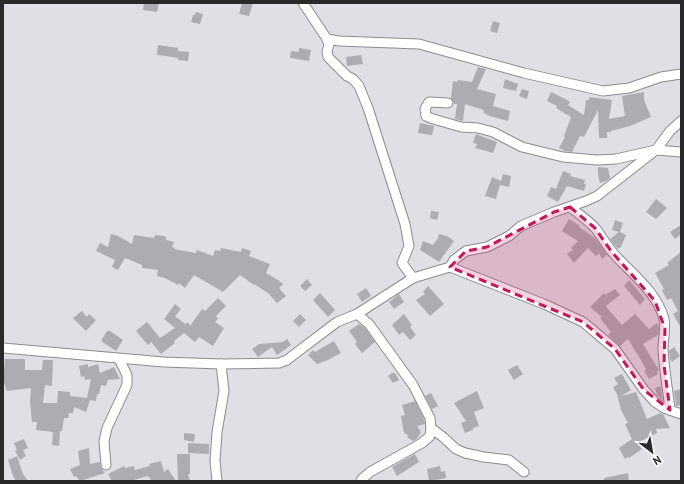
<svg xmlns="http://www.w3.org/2000/svg" width="684" height="484" viewBox="0 0 684 484" font-family="'PT Sans',sans-serif">
<style>
.building{fill:#adacb2}
.lines{fill:none;stroke-linecap:round;stroke-linejoin:round}
.minor-casing{stroke:#8b8b90;stroke-width:11}
.minor{stroke:#fff;stroke-width:9}
.marked{fill:#c2185b;fill-opacity:0.2;stroke:#c2185b;stroke-width:3;stroke-dasharray:8 5;stroke-linejoin:round}
</style>
<rect width="100%" height="100%" fill="#e0dfe5"/>
<g class="building">
<polygon points="144,3 159,3 157,12 143,10"/>
<polygon points="242,3 253,3 249,16 239,14"/>
<polygon points="196,12 203,14 200,24 191,22 193,15 195,15"/>
<polygon points="493,21 500,23 497,33 490,31"/>
<polygon points="158,45 178,48 178,51 189,52 188,61 178,60 178,58 166,56 157,55"/>
<polygon points="299,48 311,50 309,61 290,58 291,51 299,52"/>
<polygon points="361,55 363,64 347,66 346,57"/>
<polygon points="478,67 486,69 477,89 496,94 493,106 510,111 508,121 486,115 487,114 483,113 484,110 465,104 463,121 455,119 457,104 454,104 453,101 451,98 453,81 457,82 458,80 472,82"/>
<polygon points="505,79 518,84 516,91 503,88"/>
<polygon points="522,89 529,91 527,99 519,96"/>
<polygon points="551,92 569,101 570,102 568,105 584,115 586,100 589,100 589,97 612,100 609,119 625,116 622,96 644,92 644,100 651,117 630,126 611,131 611,132 607,132 607,138 599,138 598,110 584,137 580,136 572,152 565,151 559,148 565,137 564,136 571,117 556,108 557,106 547,101"/>
<polygon points="420,123 434,126 432,135 418,133"/>
<polygon points="476,134 497,142 493,153 475,148 477,144 473,143"/>
<polygon points="598,167 608,168 610,178 606,181 600,183 598,174"/>
<polygon points="563,171 571,174 570,176 585,180 584,184 586,184 584,191 567,186 558,202 547,196 551,187 556,189"/>
<polygon points="503,174 511,176 509,187 500,185"/>
<polygon points="492,177 501,181 496,199 485,196"/>
<polygon points="656,199 667,208 656,219 646,212"/>
<polygon points="431,211 439,212 437,220 430,218"/>
<polygon points="569,219 580,226 579,227 595,238 607,255 602,259 599,253 596,256 588,248 574,263 567,254 573,250 571,248 578,241 562,231"/>
<polygon points="615,220 623,223 620,232 626,235 621,247 618,249 610,239 619,232 612,230"/>
<polygon points="681,225 681,234 675,239 670,232"/>
<polygon points="111,234 118,236 132,244 134,235 154,238 155,235 163,236 166,237 166,240 174,242 172,247 175,248 174,249 196,253 197,250 213,256 215,250 220,251 221,248 241,252 242,248 251,251 249,256 270,264 266,273 278,280 283,284 279,288 286,296 277,303 268,293 254,284 254,285 240,275 223,292 194,275 185,288 179,283 178,285 165,278 157,276 158,270 142,268 142,265 125,258 118,270 112,267 115,260 96,251 100,243 108,247"/>
<polygon points="439,234 447,236 454,241 439,262 420,250 423,241 433,245 438,238"/>
<polygon points="681,252 681,328 673,314 678,311 671,298 667,300 662,290 664,289 655,273 669,265 667,263"/>
<polygon points="307,279 312,285 305,291 300,286"/>
<polygon points="629,280 645,299 640,305 624,286"/>
<polygon points="428,286 444,304 430,316 416,300 425,294 423,292"/>
<polygon points="366,288 371,296 362,302 357,294"/>
<polygon points="615,289 620,295 606,306 608,309 622,325 635,314 649,329 657,323 659,328 658,335 643,344 659,370 657,372 658,374 649,379 644,371 646,370 642,362 628,339 620,346 608,335 611,332 600,318 602,317 590,307 604,293 605,295"/>
<polygon points="320,293 335,310 328,317 313,300"/>
<polygon points="399,294 404,302 394,309 389,302"/>
<polygon points="218,298 226,306 216,316 218,319 215,322 224,328 213,346 199,337 195,342 184,333 174,341 175,343 161,354 151,342 148,345 136,331 147,322 160,338 175,328 164,319 175,304 181,309 175,316 185,324 188,322 190,326 202,309 205,311"/>
<polygon points="82,311 87,317 89,314 96,320 86,331 73,318"/>
<polygon points="300,314 306,320 299,327 293,321"/>
<polygon points="404,314 412,325 410,327 416,335 410,340 403,332 399,335 392,325"/>
<polygon points="359,324 365,328 375,342 362,353 355,344 357,342 349,331"/>
<polygon points="107,331 110,331 123,340 116,351 101,341"/>
<polygon points="287,339 291,345 277,355 272,347 258,357 252,349 259,344 283,342"/>
<polygon points="334,341 341,353 328,360 317,364 308,355 313,350 315,352"/>
<polygon points="674,347 680,356 672,362 670,359 669,351"/>
<polygon points="5,359 25,359 25,370 42,370 43,360 53,360 52,386 45,385 43,403 57,403 58,391 70,392 70,396 87,398 91,379 85,380 84,376 81,377 79,366 88,364 88,367 98,364 100,373 114,367 120,379 108,380 106,386 101,385 99,394 97,394 96,401 90,400 86,412 74,407 73,413 69,413 68,418 64,418 62,431 60,431 59,446 52,445 53,432 36,430 37,422 32,422 30,401 31,388 7,391 3,380"/>
<polygon points="517,365 523,374 514,380 508,370"/>
<polygon points="392,373 395,373 399,380 393,383 388,376"/>
<polygon points="622,374 631,390 621,396 636,392 647,419 660,413 663,414 670,428 656,429 657,433 637,443 642,449 629,458 628,457 625,459 619,448 632,439 625,424 628,423 621,410 617,394 613,387 618,384 614,378"/>
<polygon points="661,386 662,396 663,400 657,395 655,388"/>
<polygon points="681,389 681,405 676,406 674,391"/>
<polygon points="477,391 484,408 474,412 479,426 473,428 473,430 465,433 461,423 466,421 454,403"/>
<polygon points="431,393 438,406 432,409 425,396"/>
<polygon points="415,401 424,419 425,424 417,426 421,432 417,439 413,441 407,437 408,435 404,433 401,416 405,415 402,405"/>
<polygon points="184,433 195,434 194,442 184,440"/>
<polygon points="24,439 28,448 23,450 26,456 20,460 15,451 17,450 14,443"/>
<polygon points="188,443 209,444 209,454 188,453"/>
<polygon points="89,448 90,464 100,462 101,468 105,473 80,481 76,476 74,477 70,469 80,465 78,451"/>
<polygon points="177,454 190,454 190,474 188,474 190,481 178,481"/>
<polygon points="415,454 419,462 397,476 392,467"/>
<polygon points="17,456 23,474 28,481 16,481 13,476 8,460"/>
<polygon points="161,461 164,472 168,469 176,481 152,481 148,476 130,481 112,481 108,474 124,466 125,468 134,466 135,470 150,466 149,464"/>
<polygon points="440,466 441,472 445,471 446,478 429,481 427,469"/>
<polygon points="628,473 629,481 604,481 604,478"/>
</g>
<g class="lines">
<defs>
<g id="minor">
<polyline points="303,3 327,39 329,44 327,52 328,57 347,76 353,79 359,86 368,108 405,224 409,246 402,263 413,278"/>
<polyline points="327,39 339,41 419,44 524,73 603,91 629,88 661,77 681,74"/>
<polyline points="448,103 429,102 425,109 426,116 430,118 461,127 478,128 493,132 522,147 563,157 597,160 616,159 656,150 681,152"/>
<path d="M 570,207 C 579,214 589,221 596,229 C 602,237 607,246 614,254 C 632,274 657,292 664,319 C 666,329 663,339 663,349 C 664,370 668,390 670,410"/>
<polyline points="450,267 544,304 583,322 615,349 644,390 655,402 664,408 681,414"/>
<polyline points="357,314 369,324 413,385 430,418 431,428 430,436 422,443 370,472 362,479 361,481"/>
<polyline points="3,348 164,362 221,364 279,363 287,360 296,353 337,322 357,314 413,278 450,267 454,260 466,251 487,247 509,236 521,226 554,212 586,201 597,196 656,150 670,131 681,121"/>
<polyline points="431,428 443,437 456,449 465,453 484,457 509,460 524,472"/>
<polyline points="106,465 104,441 107,428 127,385 127,375 119,359"/>
<polyline points="217,481 215,461 217,432 224,391 221,364"/>
</g>
</defs>
<use href="#minor" class="minor-casing"/>
<use href="#minor" class="minor"/>
</g>
<path class="marked" d="M 570,207 L 595,228 L 611,251 L 655,301 L 665,329 L 664,365 L 670,410 L 644,390 L 615,349 L 583,322 L 450,267 L 466,251 L 487,247 L 554,212 Z"/>
<rect width="684" height="484" fill="none" stroke="#29292b" stroke-width="8"/>
<g transform="translate(652 452) rotate(149)" stroke="#ffffff" stroke-width="3" paint-order="stroke">
<path d="M0-3L7 15L0 10L-7 15Z" fill="#29292b"/>
<text y="-6" font-size="11" font-weight="bold" text-anchor="middle" fill="#29292b">N</text>
</g>
</svg>
